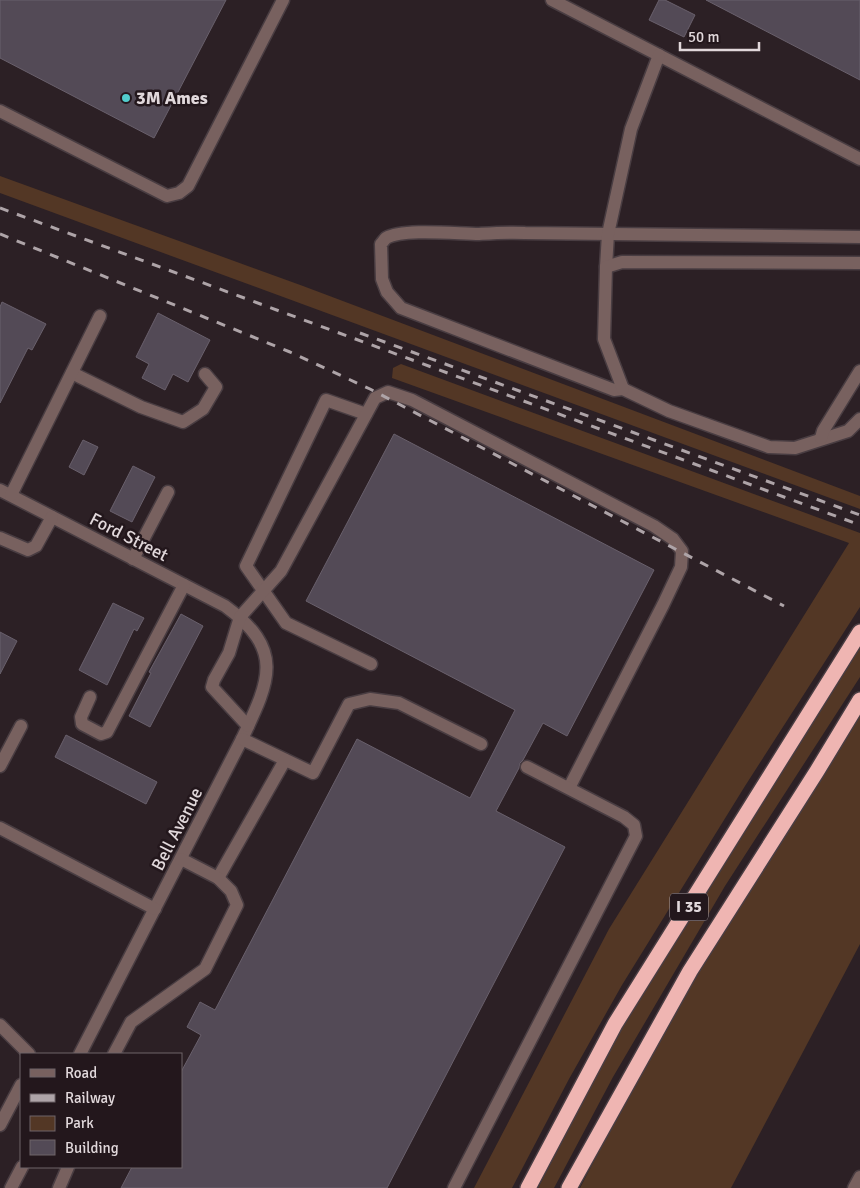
<svg xmlns="http://www.w3.org/2000/svg" width="860" height="1188" viewBox="0 0 860 1188" font-family="Signika,sans-serif">
<style>
.green{fill:#533725}
.building{fill:#534a56;stroke:#69606c}
.lines{fill:none;stroke-linecap:round;stroke-linejoin:round}
.minor-casing{stroke:#493d42;stroke-width:15}
.highway-casing{stroke:#493d42;stroke-width:18}
.minor{stroke:#78615f;stroke-width:12}
.highway{stroke:#efb5b2;stroke-width:15}
.rail{stroke:#aea4a8;stroke-width:3;stroke-dasharray:9 9;stroke-linecap:butt}
.poi-dot{fill:#52cdcd;stroke:#23171c;stroke-width:2}
.labels{text-anchor:middle;dominant-baseline:central;stroke-width:5;stroke-linejoin:round;paint-order:stroke}
.shield{fill:#23171c;stroke:#a89ea2;stroke-width:1}
.shield-label{font-size:16px;font-weight:bold;fill:#e1d8db}
.poi-label{font-size:18px;font-weight:bold;fill:#e1d8db;stroke:#23171c;text-anchor:start}
.street-label{font-size:18px;fill:#e1d8db;stroke:#23171c}
</style>
<rect width="100%" height="100%" fill="#2c2025"/>
<g class="green">
<polygon points="0,176 303,286 860,496 860,509 0,193"/>
<polygon points="401,364 860,533 860,607 745,786 622,985 569,1079 512,1188 474,1188 609,929 849,543 392,378 393,368"/>
<polygon points="860,648 860,677 725,886 613,1077 554,1188 538,1188 616,1038"/>
<polygon points="860,716 860,944 731,1188 580,1188 643,1067 696,976"/>
</g>
<g class="building">
<polygon points="0,0 226,0 154,138 0,58"/>
<polygon points="659,0 665,0 695,15 684,37 649,20"/>
<polygon points="706,0 860,0 860,80"/>
<polygon points="2,302 46,324 32,350 28,348 0,403 0,307"/>
<polygon points="158,313 210,340 188,382 173,374 165,390 142,378 149,364 136,357"/>
<polygon points="394,434 654,570 567,736 543,723 523,760 520,763 519,768 496,811 565,847 387,1188 121,1188 132,1167 181,1167 181,1072 201,1035 187,1027 200,1002 215,1010 357,739 470,798 515,710 306,601"/>
<polygon points="83,440 98,447 84,475 69,467"/>
<polygon points="133,466 155,477 132,522 110,511"/>
<polygon points="113,603 144,618 137,631 134,629 107,685 79,670"/>
<polygon points="181,614 203,626 150,727 129,716 151,673 149,672"/>
<polygon points="0,632 17,641 0,674"/>
<polygon points="66,735 157,782 146,804 55,757"/>
</g>
<g class="lines">
<defs>
<g id="minor">
<polyline points="552,0 860,159"/>
<polyline points="0,111 167,196 179,193 188,186 283,0"/>
<path d="M 860,237 L 525,233 C 509,232 495,233 479,234 C 458,234 404,228 386,238 C 384,240 383,242 381,244 L 382,279 L 387,292 L 401,308 L 614,390 L 623,389 L 669,411 L 769,447 L 795,448 L 848,431 L 860,419"/>
<polyline points="606,267 608,234 631,129 659,55"/>
<polyline points="72,373 141,407 183,422 203,409 216,387 205,374"/>
<polyline points="623,389 604,339 606,267 622,262 860,263"/>
<polyline points="366,414 326,400 246,566 286,623 371,664"/>
<polyline points="821,438 823,431 860,371"/>
<path d="M 0,490 L 225,606 C 285,650 270,680 242,739 L 80,1054"/>
<polyline points="11,495 100,316"/>
<polyline points="0,538 28,550 36,546 52,517"/>
<polyline points="133,559 168,492"/>
<polyline points="90,697 81,717 82,724 101,734 107,732 184,585"/>
<polyline points="248,726 212,687 214,680 229,653 240,617 281,571 375,398 388,392 412,400 654,526 673,539 682,551 681,567 663,605 569,788"/>
<polyline points="242,739 313,773 349,704 370,699 399,703 481,744"/>
<polyline points="0,766 21,726"/>
<polyline points="0,828 155,909"/>
<polyline points="218,878 285,760"/>
<polyline points="0,1025 29,1054"/>
<polyline points="114,1054 131,1022 205,969 237,905 231,891 218,878 181,859"/>
<polyline points="0,1125 21,1085"/>
<polyline points="11,1188 22,1167"/>
<polyline points="59,1188 68,1167"/>
<polyline points="454,1188 636,836 634,825 624,817 527,767"/>
<polyline points="854,1188 860,1177"/>
</g>
<g id="highway">
<polyline points="528,1188 615,1024 860,632"/>
<polyline points="569,1188 690,971 817,771 860,700"/>
</g>
</defs>
<use href="#minor" class="minor-casing"/>
<use href="#highway" class="highway-casing"/>
<use href="#minor" class="minor"/>
<use href="#highway" class="highway"/>
<g class="rail">
<polyline points="0,208 860,525"/>
<polyline points="0,234 290,352 370,389 784,606"/>
<polyline points="360,333 860,515"/>
</g>
</g>
<circle class="poi-dot" cx="126" cy="98" r="5"/>
<g class="labels">
<rect class="shield" x="670" y="893.5" width="38" height="27" rx="4"/>
<g class="shield-label">
<text x="689" y="907">I 35</text>
</g>
<g class="poi-label">
<text x="136" y="98">3M Ames</text>
</g>
<g class="street-label">
<text transform="translate(129 537) rotate(27)">Ford Street</text>
<text transform="translate(177 829) rotate(-63)">Bell Avenue</text>
</g>
</g>
<rect x="20" y="1053" width="162" height="115" fill="#23171c" stroke="#6f6468"/>
<rect x="30" y="1069" width="25" height="8" fill="#78615f" stroke="#6f6468"/>
<text x="65" y="1078" font-size="15" fill="#e1d8db">Road</text>
<rect x="30" y="1094" width="25" height="8" fill="#aea4a8" stroke="#6f6468"/>
<text x="65" y="1103" font-size="15" fill="#e1d8db">Railway</text>
<rect x="30" y="1116" width="25" height="15" fill="#533725" stroke="#6f6468"/>
<text x="65" y="1128" font-size="15" fill="#e1d8db">Park</text>
<rect x="30" y="1140" width="25" height="15" fill="#534a56" stroke="#6f6468"/>
<text x="65" y="1153" font-size="15" fill="#e1d8db">Building</text>
<path d="M680 42v8h79v-8" fill="none" stroke="#e1d8db" stroke-width="2.5"/>
<text x="688" y="42" font-size="15" fill="#e1d8db" stroke="#23171c" stroke-width="4" paint-order="stroke">50 m</text>
</svg>
